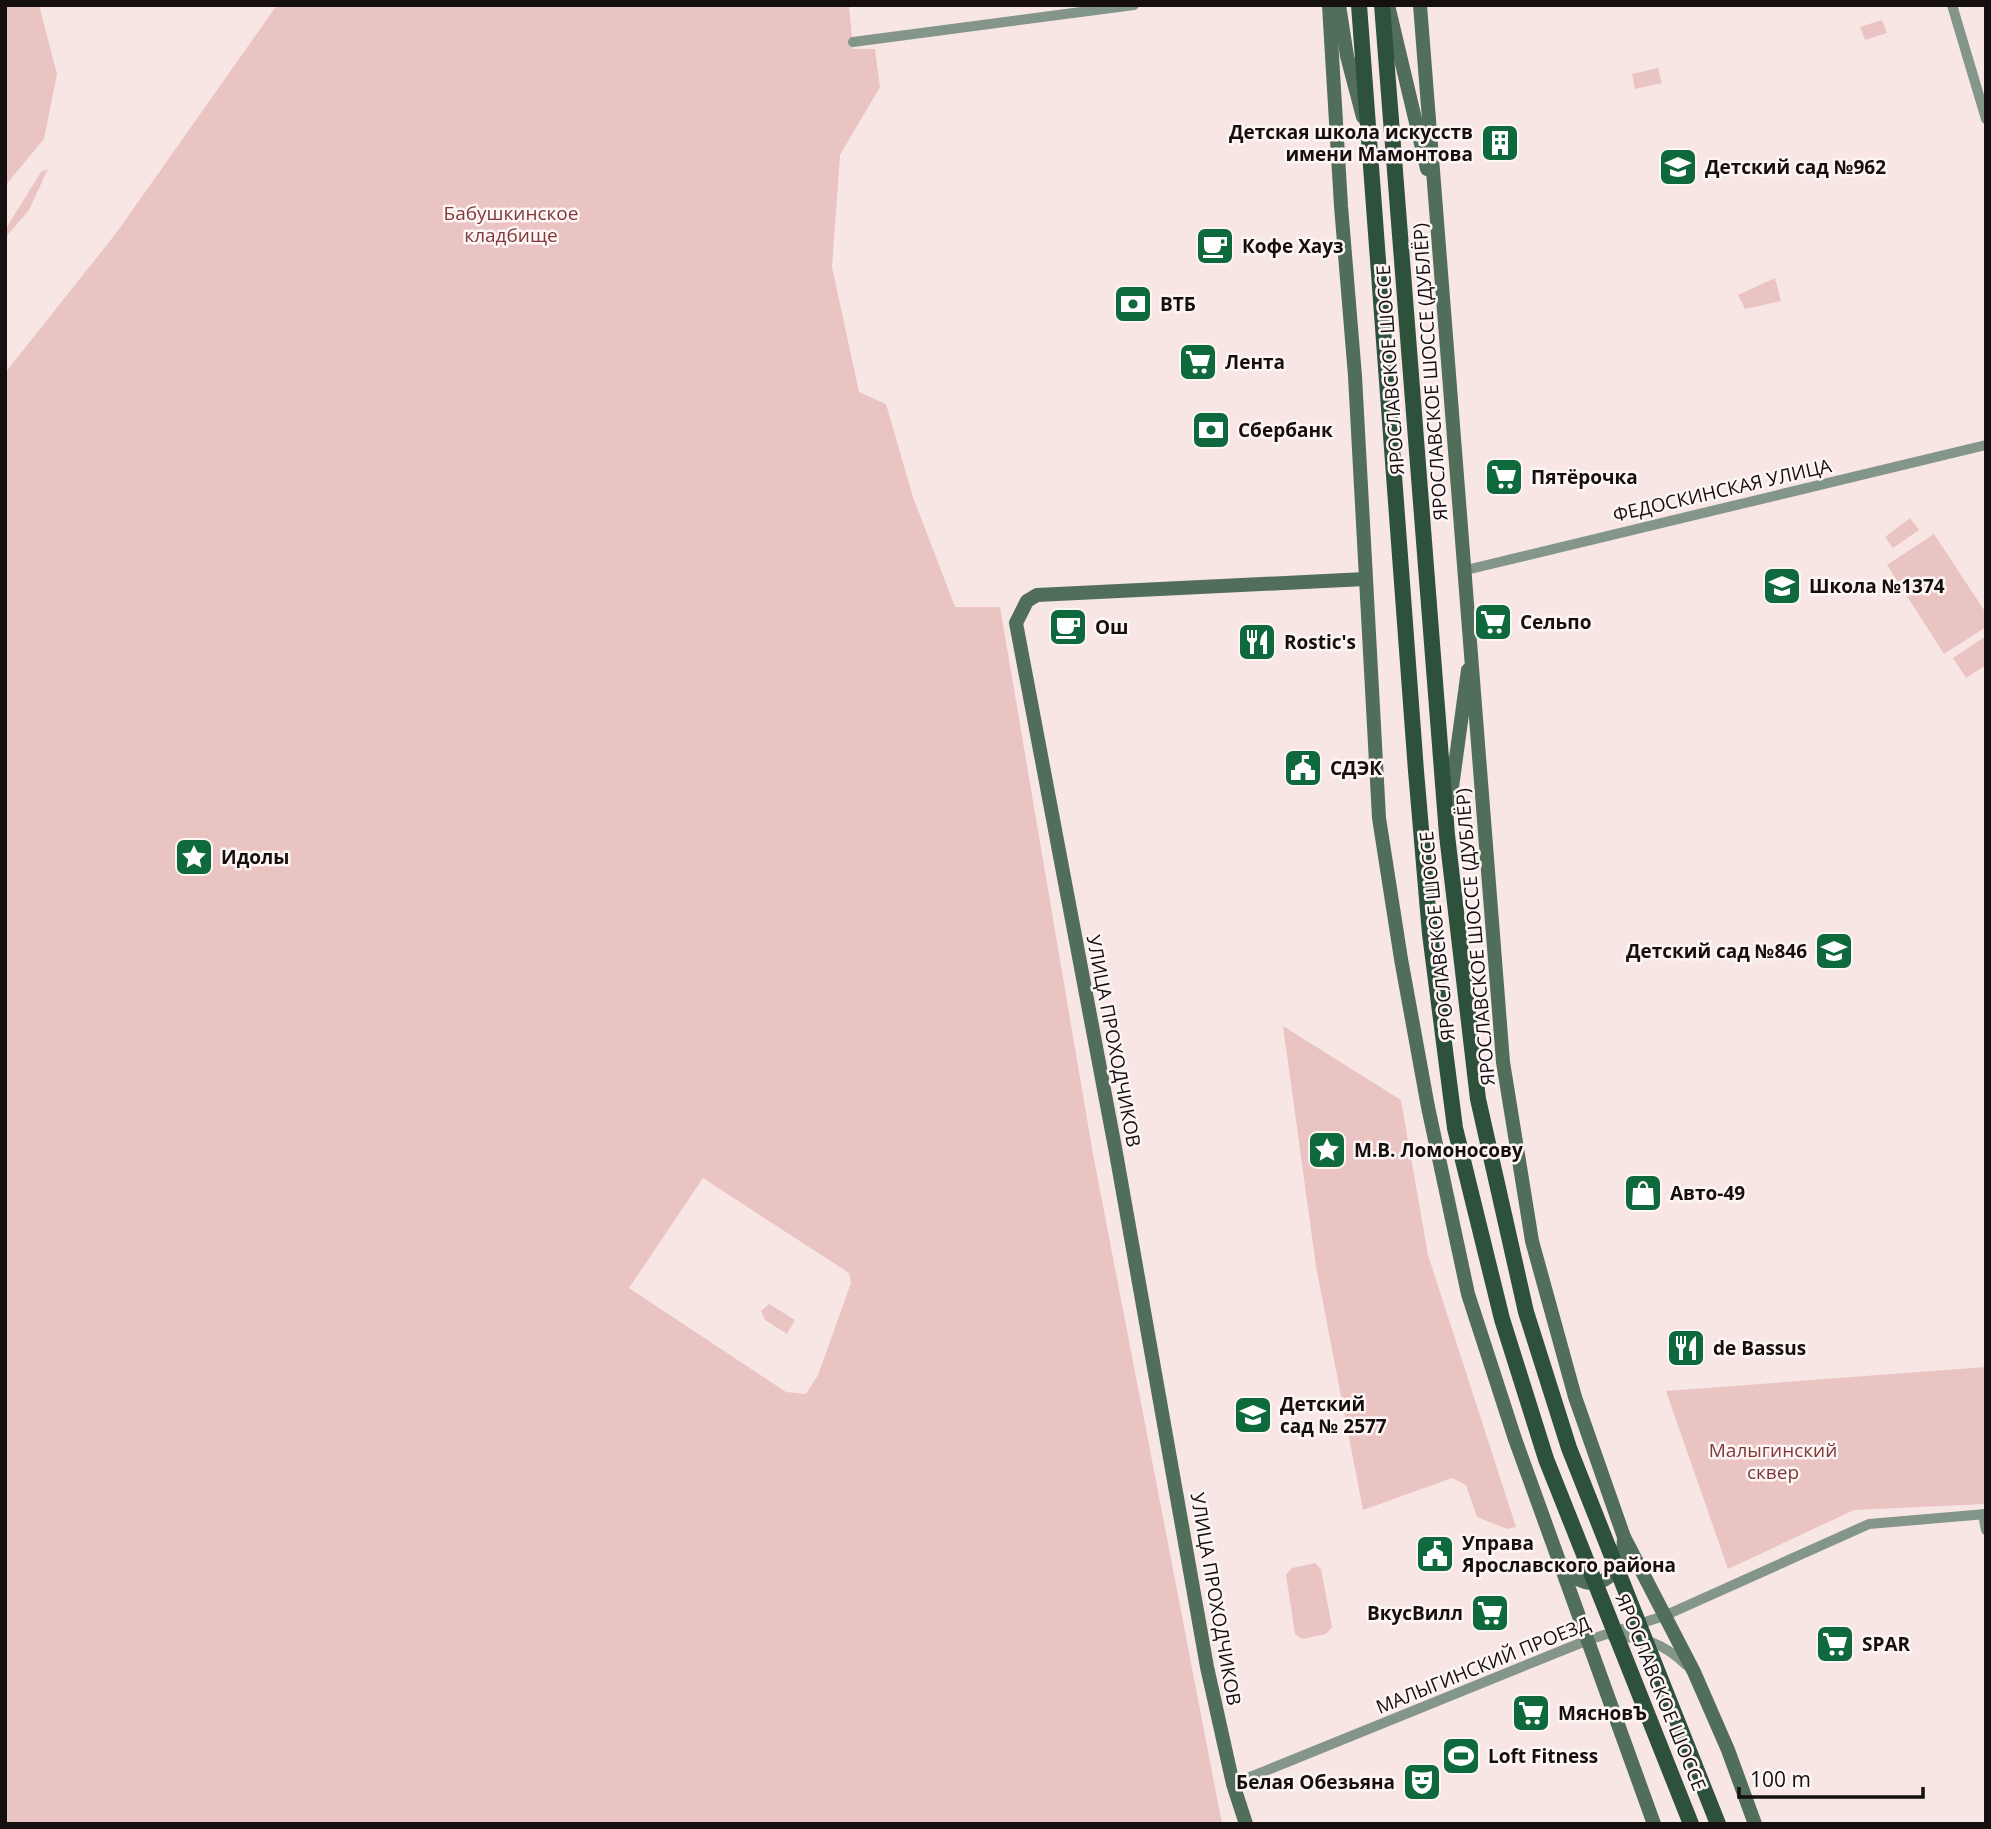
<svg xmlns="http://www.w3.org/2000/svg" width="1991" height="1829" viewBox="0 0 1991 1829" font-family="'Open Sans',sans-serif">
<style>
.green{fill:#eac4c2;fill-rule:evenodd}
.lines{fill:none;stroke-linecap:round;stroke-linejoin:round}
.street{stroke:#839689;stroke-width:10}
.secondary{stroke:#516e5a;stroke-width:14}
.primary{stroke:#2e513b;stroke-width:16}
.labels{text-anchor:middle;dominant-baseline:central;stroke-width:5;stroke-linejoin:round;paint-order:stroke}
.poi-label{font-size:19px;font-weight:bold;fill:#150f0f;stroke:#fef6f5;text-anchor:start}
.park-label{font-size:19px;fill:#7e3938;stroke:#fef6f5}
.street-label{font-size:19px;fill:#150f0f;stroke:#fef6f5}
</style>
<rect width="100%" height="100%" fill="#f8e6e5"/>
<g class="green">
<polygon points="5,5 39,5 57,74 44,139 5,186"/>
<path d="M 277,5 L 849,5 L 853,49 L 875,49 L 880,87 L 840,155 L 832,267 L 859,392 L 886,404 L 913,497 L 955,607 L 1000,607 L 1093,1154 L 1222,1824 L 5,1824 L 5,373 L 117,232 ZM 703,1178 L 849,1273 L 851,1283 L 818,1375 L 806,1394 L 786,1392 L 629,1288 Z"/>
<polygon points="1882,20 1887,33 1865,40 1860,27"/>
<polygon points="1658,68 1662,83 1635,89 1632,74"/>
<polygon points="48,169 29,210 5,238 5,230 41,172"/>
<polygon points="1775,278 1781,301 1745,309 1738,295"/>
<polygon points="1910,518 1919,530 1893,548 1885,537"/>
<polygon points="1934,534 1986,613 1986,627 1944,654 1887,565"/>
<polygon points="1986,636 1986,665 1966,678 1953,658"/>
<polygon points="1283,1026 1401,1100 1428,1255 1516,1527 1507,1529 1477,1517 1466,1485 1452,1478 1363,1510 1316,1266"/>
<polygon points="769,1304 795,1320 787,1334 765,1320 761,1311"/>
<polygon points="1986,1367 1986,1504 1854,1510 1728,1569 1666,1391"/>
<polygon points="1315,1563 1321,1569 1332,1627 1326,1634 1302,1639 1295,1634 1286,1575 1292,1568"/>
</g>
<g class="lines">
<g class="street">
<polyline points="1952,5 1986,119"/>
<polyline points="853,42 1134,5"/>
<polyline points="1466,570 1986,445"/>
<polyline points="1983,1514 1986,1530"/>
<path d="M 1612,1636 C 1643,1637 1664,1643 1686,1665"/>
<polyline points="1233,1784 1588,1640 1664,1616 1869,1524 1986,1514"/>
</g>
<g class="secondary">
<polyline points="1329,5 1341,206 1355,376 1379,818 1401,959 1428,1107 1468,1294 1515,1439 1654,1824"/>
<polyline points="1339,5 1347,56 1363,117"/>
<polyline points="1388,5 1427,169"/>
<polyline points="1420,5 1503,1062 1532,1241 1575,1397 1624,1537 1694,1672 1728,1750 1755,1824"/>
<polyline points="1450,802 1468,670"/>
<path d="M 1562,1567 C 1593,1600 1624,1578 1624,1537"/>
<polyline points="1246,1824 1233,1784 1207,1667 1116,1153 1016,623 1027,601 1037,595 1365,579"/>
</g>
<g class="primary">
<polyline points="1359,5 1416,771 1430,934 1455,1128 1502,1319 1546,1459 1691,1824"/>
<polyline points="1382,5 1447,835 1478,1099 1526,1312 1569,1448 1718,1824"/>
</g>
</g>
<defs>
<symbol id="building-square" viewBox="-11 -11 22 22"><rect x="-9" y="-9" width="18" height="18" rx="4" fill="#0e693c" stroke="#fef6f5"/><path d="M-4-6H4V6H1V3H-1V6H-4ZM-2.5-4.3h1.7v1.8h-1.7ZM.8-4.3h1.7v1.8H.8ZM-2.5-1h1.7V.8h-1.7ZM.8-1h1.7V.8H.8Z" fill="#fff"/></symbol>
<symbol id="school-square" viewBox="-11 -11 22 22"><rect x="-9" y="-9" width="18" height="18" rx="4" fill="#0e693c" stroke="#fef6f5"/><path d="M0-5L7-2L0 1L-7-2ZM-4 1L0 2.5L4 1V4Q0 6-4 4Z" fill="#fff"/></symbol>
<symbol id="cafe-square" viewBox="-11 -11 22 22"><rect x="-9" y="-9" width="18" height="18" rx="4" fill="#0e693c" stroke="#fef6f5"/><path d="M-5.5-4.5H6V0H3Q3 3.5 0 3.5H-2.5Q-5.5 3.5-5.5 0ZM3-3.2v2h1.7v-2ZM-6 4.5H4V6H-6Z" fill="#fff"/></symbol>
<symbol id="bank-square" viewBox="-11 -11 22 22"><rect x="-9" y="-9" width="18" height="18" rx="4" fill="#0e693c" stroke="#fef6f5"/><path d="M-6-4H6V4H-6ZM0-2.3a2.3 2.3 0 1 0 0 4.6a2.3 2.3 0 1 0 0-4.6Z" fill="#fff"/></symbol>
<symbol id="supermarket-square" viewBox="-11 -11 22 22"><rect x="-9" y="-9" width="18" height="18" rx="4" fill="#0e693c" stroke="#fef6f5"/><path d="M-6-5.5h2.5l.6 2H6L4.5 2H-2.5L-4.4-4H-6ZM-1.5 3.2a1.3 1.3 0 1 0 .1 0ZM3 3.2a1.3 1.3 0 1 0 .1 0Z" fill="#fff"/></symbol>
<symbol id="restaurant-square" viewBox="-11 -11 22 22"><rect x="-9" y="-9" width="18" height="18" rx="4" fill="#0e693c" stroke="#fef6f5"/><path d="M-5-6h1v4h1v-4h1v4h1v-4h1v5L-1.5 .5V6h-2V.5L-5-1ZM5-6V6H3V1.5H1.5Q1.5-4 5-6Z" fill="#fff"/></symbol>
<symbol id="civic-square" viewBox="-11 -11 22 22"><rect x="-9" y="-9" width="18" height="18" rx="4" fill="#0e693c" stroke="#fef6f5"/><path d="M-.6-6.5H3V-4.5H.6V-3L4-1V1h2V6H-6V1h2V-1L-.6-3ZM-1.2 2.5V6h2.4V2.5Z" fill="#fff"/></symbol>
<symbol id="sight-square" viewBox="-11 -11 22 22"><rect x="-9" y="-9" width="18" height="18" rx="4" fill="#0e693c" stroke="#fef6f5"/><path d="M0-6L1.8-2.2L6-1.7L2.9 1.2L3.7 5.4L0 3.3L-3.7 5.4L-2.9 1.2L-6-1.7L-1.8-2.2Z" fill="#fff"/></symbol>
<symbol id="shop-square" viewBox="-11 -11 22 22"><rect x="-9" y="-9" width="18" height="18" rx="4" fill="#0e693c" stroke="#fef6f5"/><path d="M-5-2.5h2.3a2.7 3.5 0 0 1 5.4 0H5L5.5 6h-11ZM-1.5-2.5h3a1.5 2.3 0 0 0-3 0Z" fill="#fff"/></symbol>
<symbol id="stadium-square" viewBox="-11 -11 22 22"><rect x="-9" y="-9" width="18" height="18" rx="4" fill="#0e693c" stroke="#fef6f5"/><path d="M0-5a6.5 5 0 1 0 0 10a6.5 5 0 1 0 0-10ZM-3.5-1.8h7v3.6h-7Z" fill="#fff"/></symbol>
<symbol id="theatre-square" viewBox="-11 -11 22 22"><rect x="-9" y="-9" width="18" height="18" rx="4" fill="#0e693c" stroke="#fef6f5"/><path d="M-5-5.5Q0-4 5-5.5V0Q5 5 0 6Q-5 5-5 0ZM-3.3-2.5H-1v1.5H-3.3ZM1-2.5H3.3v1.5H1ZM-2.8 1Q0 5.5 2.8 1Z" fill="#fff"/></symbol>
</defs>
<g fill-rule="evenodd">
<use href="#building-square" x="1478" y="121" width="44" height="44"/>
<use href="#school-square" x="1656" y="145" width="44" height="44"/>
<use href="#cafe-square" x="1193" y="224" width="44" height="44"/>
<use href="#bank-square" x="1111" y="282" width="44" height="44"/>
<use href="#supermarket-square" x="1176" y="340" width="44" height="44"/>
<use href="#bank-square" x="1189" y="408" width="44" height="44"/>
<use href="#supermarket-square" x="1482" y="455" width="44" height="44"/>
<use href="#school-square" x="1760" y="564" width="44" height="44"/>
<use href="#supermarket-square" x="1471" y="600" width="44" height="44"/>
<use href="#cafe-square" x="1046" y="605" width="44" height="44"/>
<use href="#restaurant-square" x="1235" y="620" width="44" height="44"/>
<use href="#civic-square" x="1281" y="746" width="44" height="44"/>
<use href="#sight-square" x="172" y="835" width="44" height="44"/>
<use href="#school-square" x="1812" y="929" width="44" height="44"/>
<use href="#sight-square" x="1305" y="1128" width="44" height="44"/>
<use href="#shop-square" x="1621" y="1171" width="44" height="44"/>
<use href="#restaurant-square" x="1664" y="1326" width="44" height="44"/>
<use href="#school-square" x="1231" y="1393" width="44" height="44"/>
<use href="#civic-square" x="1413" y="1532" width="44" height="44"/>
<use href="#supermarket-square" x="1468" y="1591" width="44" height="44"/>
<use href="#supermarket-square" x="1813" y="1622" width="44" height="44"/>
<use href="#supermarket-square" x="1509" y="1691" width="44" height="44"/>
<use href="#stadium-square" x="1439" y="1734" width="44" height="44"/>
<use href="#theatre-square" x="1400" y="1760" width="44" height="44"/>
</g>
<g class="labels">
<g class="poi-label">
<text x="1473" y="132" text-anchor="end">Детская школа искусств<tspan x="1473" dy="22">имени Мамонтова</tspan></text>
<text x="1705" y="167">Детский сад №962</text>
<text x="1242" y="246">Кофе Хауз</text>
<text x="1160" y="304">ВТБ</text>
<text x="1225" y="362">Лента</text>
<text x="1238" y="430">Сбербанк</text>
<text x="1531" y="477">Пятёрочка</text>
<text x="1809" y="586">Школа №1374</text>
<text x="1520" y="622">Сельпо</text>
<text x="1095" y="627">Ош</text>
<text x="1284" y="642">Rostic's</text>
<text x="1330" y="768">СДЭК</text>
<text x="221" y="857">Идолы</text>
<text x="1807" y="951" text-anchor="end">Детский сад №846</text>
<text x="1354" y="1150">М.В. Ломоносову</text>
<text x="1670" y="1193">Авто-49</text>
<text x="1713" y="1348">de Bassus</text>
<text x="1280" y="1404">Детский<tspan x="1280" dy="22">сад № 2577</tspan></text>
<text x="1462" y="1543">Управа<tspan x="1462" dy="22">Ярославского района</tspan></text>
<text x="1463" y="1613" text-anchor="end">ВкусВилл</text>
<text x="1862" y="1644">SPAR</text>
<text x="1558" y="1713">МясновЪ</text>
<text x="1488" y="1756">Loft Fitness</text>
<text x="1395" y="1782" text-anchor="end">Белая Обезьяна</text>
</g>
<g class="park-label">
<text x="511" y="213">Бабушкинское<tspan x="511" dy="22">кладбище</tspan></text>
<text x="1773" y="1450">Малыгинский<tspan x="1773" dy="22">сквер</tspan></text>
</g>
<g class="street-label">
<text transform="translate(1390 370) rotate(-94)">ЯРОСЛАВСКОЕ ШОССЕ</text>
<text transform="translate(1430 372) rotate(-94)">ЯРОСЛАВСКОЕ ШОССЕ (ДУБЛЁР)</text>
<text transform="translate(1722 490) rotate(-13)">ФЕДОСКИНСКАЯ УЛИЦА</text>
<text transform="translate(1437 936) rotate(-96)">ЯРОСЛАВСКОЕ ШОССЕ</text>
<text transform="translate(1475 937) rotate(-95)">ЯРОСЛАВСКОЕ ШОССЕ (ДУБЛЁР)</text>
<text transform="translate(1114 1041) rotate(79)">УЛИЦА ПРОХОДЧИКОВ</text>
<text transform="translate(1216 1599) rotate(80)">УЛИЦА ПРОХОДЧИКОВ</text>
<text transform="translate(1483 1665) rotate(-22)">МАЛЫГИНСКИЙ ПРОЕЗД</text>
<text transform="translate(1661 1692) rotate(68)">ЯРОСЛАВСКОЕ ШОССЕ</text>
</g>
</g>
<rect width="1991" height="1829" fill="none" stroke="#150f0f" stroke-width="14"/>
<path d="M1739 1787v10h184v-10" fill="none" stroke="#150f0f" stroke-width="3.5"/>
<text x="1750" y="1787" font-size="21" fill="#150f0f" stroke="#fef6f5" stroke-width="5" paint-order="stroke">100 m</text>
</svg>
